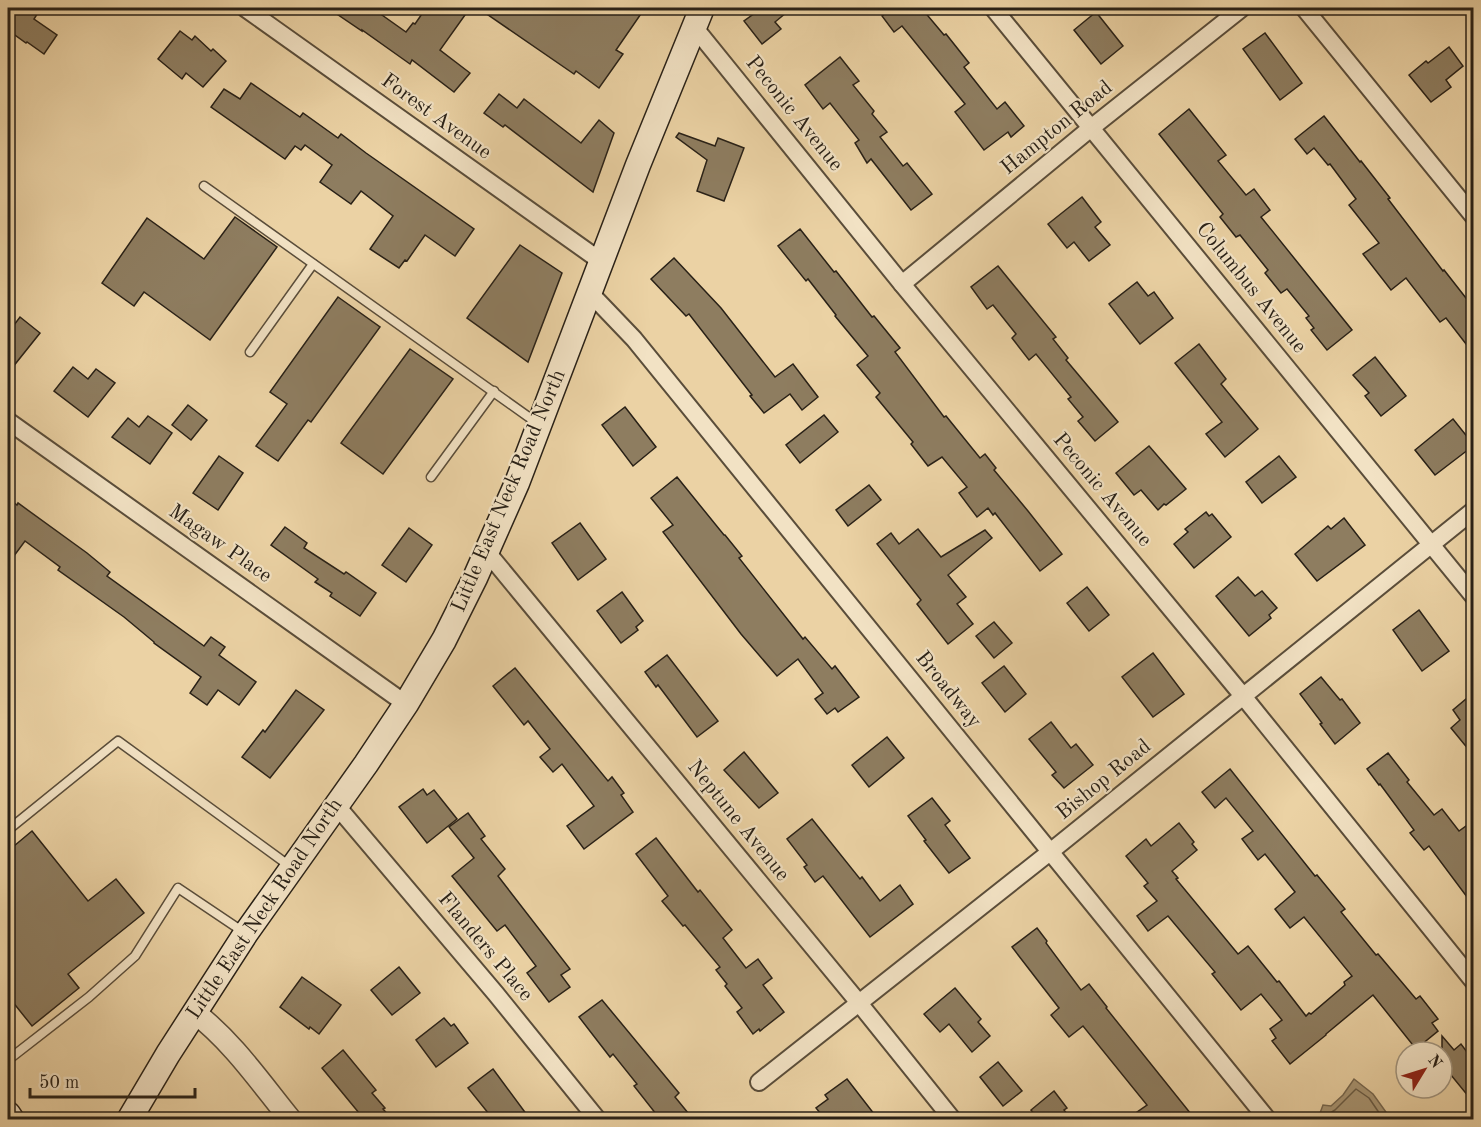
<svg xmlns="http://www.w3.org/2000/svg" width="1481" height="1127" viewBox="0 0 1481 1127" font-family="'Old Standard TT',serif">
<style>
.water{fill:#a99674;stroke:#76674f;stroke-width:1.5}
.lines{fill:none;stroke-linecap:round;stroke-linejoin:round}
.shore{stroke:#695c46;stroke-width:1.5}
.building{fill:#8e7d60;stroke:#292117;stroke-width:1.5}
.service-casing{stroke:#5a4d3a;stroke-width:11}
.minor-casing{stroke:#5a4d3a;stroke-width:20}
.tertiary-casing{stroke:#5a4d3a;stroke-width:24}
.secondary-casing{stroke:#292117;stroke-width:27}
.service{stroke:#f2e2c4;stroke-width:8}
.minor{stroke:#f2e2c4;stroke-width:16}
.tertiary{stroke:#f2e2c4;stroke-width:21}
.secondary{stroke:#f2e2c4;stroke-width:24}
.labels{text-anchor:middle;dominant-baseline:central;stroke-width:4.5;stroke-linejoin:round;paint-order:stroke}
.street-label{font-size:21px;fill:#292117;stroke:#f2e2c4}
</style>
<rect width="100%" height="100%" fill="#ebd2a4"/>
<filter id="stains"><feTurbulence type="fractalNoise" baseFrequency=".00333" numOctaves="4"/><feColorMatrix values="0 0 0 0 .2 0 0 0 0 .09 0 0 0 0 .02 0 0 0 .5 -.17"/></filter>
<radialGradient id="worn" r=".72"><stop offset=".6" stop-color="#630" stop-opacity="0"/><stop offset="1" stop-color="#630" stop-opacity=".3"/></radialGradient>
<polygon class="water" points="1354,1079 1373,1094 1391,1119 1325,1119 1320,1113 1323,1105 1331,1106 1343,1095"/>
<g class="lines">
<polyline class="shore" points="1329,1120 1330,1113 1335,1110 1356,1089 1369,1098 1384,1120"/>
</g>
<g class="building">
<polygon points="14,8 41,8 34,19 57,35 44,54 27,42 26,43 8,30 8,16"/>
<polygon points="328,8 372,8 406,32 413,23 415,24 426,8 470,8 440,50 470,73 454,92 412,60 410,64 362,30 362,31"/>
<polygon points="478,8 645,8 616,50 623,54 599,88 576,71 574,74"/>
<polygon points="762,8 792,8 775,22 781,29 762,44 744,21"/>
<polygon points="887,8 926,8 923,10 944,35 946,34 969,63 964,67 997,109 1005,102 1024,126 1011,137 1008,132 984,150 955,112 965,104 902,26 894,32 882,16 890,10"/>
<polygon points="1096,12 1123,46 1101,64 1074,30"/>
<polygon points="180,31 192,40 195,36 211,51 213,49 226,61 203,87 186,73 182,79 158,59"/>
<polygon points="1265,33 1302,83 1280,100 1243,49"/>
<polygon points="1449,47 1463,66 1446,80 1451,87 1431,102 1409,75 1426,61 1428,63"/>
<polygon points="840,57 859,81 853,85 874,111 872,114 887,132 880,137 903,166 907,163 932,194 911,210 871,159 867,163 855,143 859,140 830,103 823,109 805,85"/>
<polygon points="251,83 300,117 303,113 338,138 341,134 366,153 474,229 455,256 425,235 407,261 405,260 399,268 370,249 393,216 361,191 351,204 320,182 332,165 305,145 301,150 295,146 285,159 211,107 224,89 240,99"/>
<polygon points="499,94 517,108 524,99 581,143 599,120 614,133 593,192 505,125 503,127 484,113"/>
<polygon points="1189,109 1226,155 1218,161 1246,195 1254,189 1270,210 1261,217 1352,330 1327,350 1311,330 1314,328 1306,318 1309,316 1287,289 1281,293 1265,273 1268,270 1240,235 1236,237 1220,217 1223,214 1159,134"/>
<polygon points="1324,116 1360,162 1361,161 1390,198 1388,199 1443,271 1444,270 1473,307 1473,353 1446,318 1440,322 1406,278 1391,290 1363,254 1379,243 1349,205 1356,199 1330,164 1328,165 1314,148 1307,154 1295,139"/>
<polygon points="679,133 715,146 718,138 744,148 724,201 697,191 707,160 676,137"/>
<polygon points="1082,197 1101,222 1095,227 1110,245 1089,261 1074,242 1067,248 1048,224"/>
<polygon points="235,217 277,247 210,340 144,292 134,306 102,283 147,218 204,259"/>
<polygon points="800,229 834,272 836,271 872,317 874,316 900,348 895,352 944,417 946,416 980,458 985,454 996,468 994,470 1028,511 1062,554 1040,571 995,513 993,515 988,508 977,517 959,493 967,487 942,457 928,466 911,444 913,442 876,397 880,393 857,365 868,356 835,316 836,315 808,279 806,281 778,246"/>
<polygon points="520,245 562,273 528,362 467,318"/>
<polygon points="674,258 721,308 775,377 793,364 818,397 802,410 790,394 764,413 750,396 752,395 689,314 686,316 651,279"/>
<polygon points="998,266 1056,337 1053,339 1068,358 1066,360 1118,422 1095,441 1078,421 1083,417 1068,399 1071,397 1036,354 1029,360 1012,338 1016,334 993,305 987,309 971,287"/>
<polygon points="1137,282 1148,296 1154,292 1173,318 1140,344 1109,304"/>
<polygon points="338,297 380,327 311,422 308,420 278,461 256,446 287,404 270,392"/>
<polygon points="20,317 40,333 8,373 8,333"/>
<polygon points="1199,344 1226,379 1221,384 1258,429 1225,457 1206,434 1222,422 1175,363"/>
<polygon points="410,349 453,379 383,474 341,443"/>
<polygon points="1375,357 1406,396 1381,416 1365,396 1369,393 1353,375"/>
<polygon points="73,367 88,379 96,369 115,383 88,417 54,391"/>
<polygon points="188,405 207,420 191,440 172,425"/>
<polygon points="625,407 656,447 633,466 602,425"/>
<polygon points="824,415 838,432 800,463 786,445"/>
<polygon points="148,416 172,433 150,464 112,437 128,418 139,427"/>
<polygon points="1453,419 1473,444 1473,446 1435,475 1415,450"/>
<polygon points="1149,446 1186,489 1166,505 1164,504 1158,510 1141,490 1134,495 1116,473"/>
<polygon points="219,456 243,473 218,510 193,493"/>
<polygon points="1279,456 1296,477 1262,503 1246,482"/>
<polygon points="677,477 724,535 725,535 742,556 739,558 803,639 805,637 832,669 835,666 859,697 838,712 835,708 827,714 815,699 823,693 798,659 777,676 741,634 663,532 673,525 651,498"/>
<polygon points="869,485 881,500 848,526 836,510"/>
<polygon points="8,498 17,505 18,503 87,553 110,572 107,576 204,646 211,637 225,647 219,655 256,682 239,705 218,690 207,705 190,693 201,677 154,643 154,642 124,617 58,570 60,567 25,541 8,564"/>
<polygon points="1206,512 1209,516 1212,514 1231,537 1194,568 1174,544 1188,532 1185,529"/>
<polygon points="1344,518 1365,545 1317,581 1295,554 1328,526 1331,529"/>
<polygon points="580,523 606,559 578,580 552,543"/>
<polygon points="285,527 307,543 304,548 344,574 346,572 376,593 360,616 330,596 332,593 315,582 318,579 271,545"/>
<polygon points="409,528 432,545 406,582 382,565"/>
<polygon points="918,529 941,557 985,530 992,538 948,575 966,597 957,604 973,624 948,644 917,604 921,600 877,544 891,533 899,544"/>
<polygon points="1238,577 1255,596 1262,591 1277,608 1269,615 1271,618 1249,636 1216,596"/>
<polygon points="1087,587 1109,615 1089,631 1067,603"/>
<polygon points="622,592 643,621 636,627 638,630 621,643 597,611"/>
<polygon points="1419,610 1449,651 1422,671 1393,630"/>
<polygon points="994,622 1012,643 994,658 976,636"/>
<polygon points="1153,653 1184,694 1153,717 1122,677"/>
<polygon points="667,655 718,721 697,737 658,685 656,687 645,672"/>
<polygon points="1004,666 1026,694 1005,712 982,683"/>
<polygon points="515,668 608,781 612,777 624,793 621,795 633,812 584,849 567,826 594,806 562,764 553,772 540,757 550,749 528,721 524,725 493,686"/>
<polygon points="1321,677 1340,700 1342,699 1360,723 1335,744 1320,724 1322,723 1300,694"/>
<polygon points="296,690 324,710 270,778 242,757 263,730 265,732"/>
<polygon points="1473,693 1473,755 1451,728 1460,720 1453,710"/>
<polygon points="1051,722 1071,748 1076,744 1093,765 1064,788 1052,775 1056,772 1029,739"/>
<polygon points="887,737 904,758 869,787 852,765"/>
<polygon points="744,752 778,793 759,808 724,770"/>
<polygon points="1388,753 1409,780 1407,782 1434,815 1442,809 1459,831 1473,821 1473,905 1429,846 1424,850 1410,833 1414,830 1380,784 1379,785 1367,769"/>
<polygon points="1230,769 1315,876 1317,875 1345,909 1341,912 1376,955 1378,954 1416,999 1420,996 1438,1019 1432,1023 1438,1031 1416,1049 1373,995 1326,1034 1326,1035 1290,1064 1272,1041 1276,1038 1270,1029 1282,1020 1261,994 1241,1010 1212,974 1215,972 1168,916 1148,931 1137,916 1157,901 1144,886 1148,883 1126,856 1146,839 1151,846 1179,823 1194,842 1192,844 1197,850 1172,871 1178,878 1176,879 1238,954 1248,946 1277,982 1279,981 1306,1016 1309,1013 1311,1014 1345,985 1344,982 1352,976 1304,917 1290,928 1275,909 1295,892 1265,854 1258,860 1242,839 1253,831 1226,798 1215,808 1202,792"/>
<polygon points="423,789 427,795 434,790 457,819 427,843 399,807"/>
<polygon points="932,798 950,821 945,825 970,858 949,873 924,841 926,840 908,816"/>
<polygon points="468,813 485,836 481,839 505,869 498,876 570,969 561,975 570,987 549,1002 527,973 536,966 505,925 497,931 452,876 474,858 449,827"/>
<polygon points="812,819 860,879 862,877 880,901 900,885 913,904 870,937 823,876 815,882 804,867 807,865 787,839"/>
<polygon points="32,831 88,901 116,879 144,913 68,974 79,988 32,1026 8,996 8,851"/>
<polygon points="656,838 698,892 700,890 732,930 723,938 746,968 758,959 772,978 763,985 784,1012 760,1031 759,1029 753,1034 737,1012 742,1008 725,986 727,984 716,970 720,967 685,925 683,926 662,901 668,896 636,854"/>
<polygon points="1037,928 1047,941 1046,943 1081,990 1089,984 1107,1007 1106,1008 1195,1119 1127,1119 1147,1105 1083,1026 1069,1037 1051,1015 1059,1008 1012,947"/>
<polygon points="399,967 420,993 392,1015 371,990"/>
<polygon points="302,977 341,1005 319,1034 310,1027 309,1029 280,1007"/>
<polygon points="955,988 981,1019 978,1022 990,1036 972,1052 949,1024 940,1032 924,1014"/>
<polygon points="602,1000 679,1093 675,1097 693,1119 660,1119 634,1086 637,1084 613,1054 610,1057 579,1017"/>
<polygon points="444,1018 451,1026 454,1024 468,1043 436,1067 416,1040"/>
<polygon points="1442,1036 1454,1050 1461,1044 1473,1060 1473,1102 1442,1064"/>
<polygon points="343,1050 376,1090 372,1093 385,1108 383,1109 392,1119 364,1119 322,1068"/>
<polygon points="998,1062 1022,1091 1003,1106 980,1077"/>
<polygon points="493,1069 530,1119 493,1119 468,1088"/>
<polygon points="847,1079 878,1119 825,1119 816,1108 828,1099 825,1095"/>
<polygon points="1054,1091 1067,1108 1064,1110 1071,1119 1038,1119 1031,1110"/>
</g>
<g class="lines">
<defs>
<g id="service">
<polyline points="204,186 537,423"/>
<polyline points="250,352 313,264"/>
<polyline points="431,477 494,391"/>
<polyline points="8,830 118,741 291,867"/>
<polyline points="8,1060 89,997 135,956 178,888 245,933"/>
</g>
<g id="minor">
<polyline points="245,8 602,262"/>
<polyline points="993,8 1474,597"/>
<polyline points="1304,8 1474,217"/>
<polyline points="695,28 902,284 1243,696 1474,982"/>
<polyline points="902,284 1091,128 1242,8"/>
<polyline points="590,293 634,339 1268,1120"/>
<polyline points="8,421 406,704"/>
<polyline points="487,552 859,1003 953,1120"/>
<polyline points="336,805 496,994 598,1120"/>
<polyline points="759,1082 1050,852 1474,510"/>
</g>
<path id="tertiary" d="M 194,1012 C 233,1042 260,1082 291,1120"/>
<g id="secondary">
<polyline points="8,1114 12,1120"/>
<polyline points="129,1120 168,1054 246,933 366,764 406,704 444,640 475,578 517,483 638,165 702,8"/>
</g>
</defs>
<use href="#service" class="service-casing"/>
<use href="#minor" class="minor-casing"/>
<use href="#tertiary" class="tertiary-casing"/>
<use href="#secondary" class="secondary-casing"/>
<use href="#service" class="service"/>
<use href="#minor" class="minor"/>
<use href="#tertiary" class="tertiary"/>
<use href="#secondary" class="secondary"/>
</g>
<g class="labels">
<g class="street-label">
<text transform="translate(794 114) rotate(51)">Peconic Avenue</text>
<text transform="translate(436 117) rotate(36)">Forest Avenue</text>
<text transform="translate(1057 128) rotate(-39)">Hampton Road</text>
<text transform="translate(1251 288) rotate(51)">Columbus Avenue</text>
<text transform="translate(1102 490) rotate(50)">Peconic Avenue</text>
<text transform="translate(509 491) rotate(-67)">Little East Neck Road North</text>
<text transform="translate(220 544) rotate(35)">Magaw Place</text>
<text transform="translate(948 690) rotate(51)">Broadway</text>
<text transform="translate(1104 780) rotate(-39)">Bishop Road</text>
<text transform="translate(738 821) rotate(51)">Neptune Avenue</text>
<text transform="translate(265 909) rotate(-56)">Little East Neck Road North</text>
<text transform="translate(485 947) rotate(50)">Flanders Place</text>
</g>
</g>
<rect width="1481" height="1127" fill="none" stroke="#ebd2a4" stroke-width="30"/>
<rect x="9" y="9" width="1463" height="1109" fill="none" stroke="#292117" stroke-width="3"/>
<rect x="15" y="15" width="1451" height="1097" fill="none" stroke="#292117" stroke-width="1.5"/>
<g transform="translate(1424 1070) rotate(52)"><circle r="28" fill="#f2e2c4" stroke="#a2957f" stroke-width="1.5"/>
<path d="M0-4.5L10 22L0 15L-10 22Z" fill="#8f2418"/>
<text y="-9" font-size="16" font-weight="bold" text-anchor="middle" fill="#292117">N</text>
</g>
<path d="M30 1088v9h165v-9" fill="none" stroke="#292117" stroke-width="3"/>
<text x="39" y="1088" font-size="18" fill="#292117" stroke="#f2e2c4" stroke-width="4.5" paint-order="stroke">50 m</text>
<rect width="100%" height="100%" filter="url(#stains)"/>
<rect width="100%" height="100%" fill="url(#worn)"/>
</svg>
